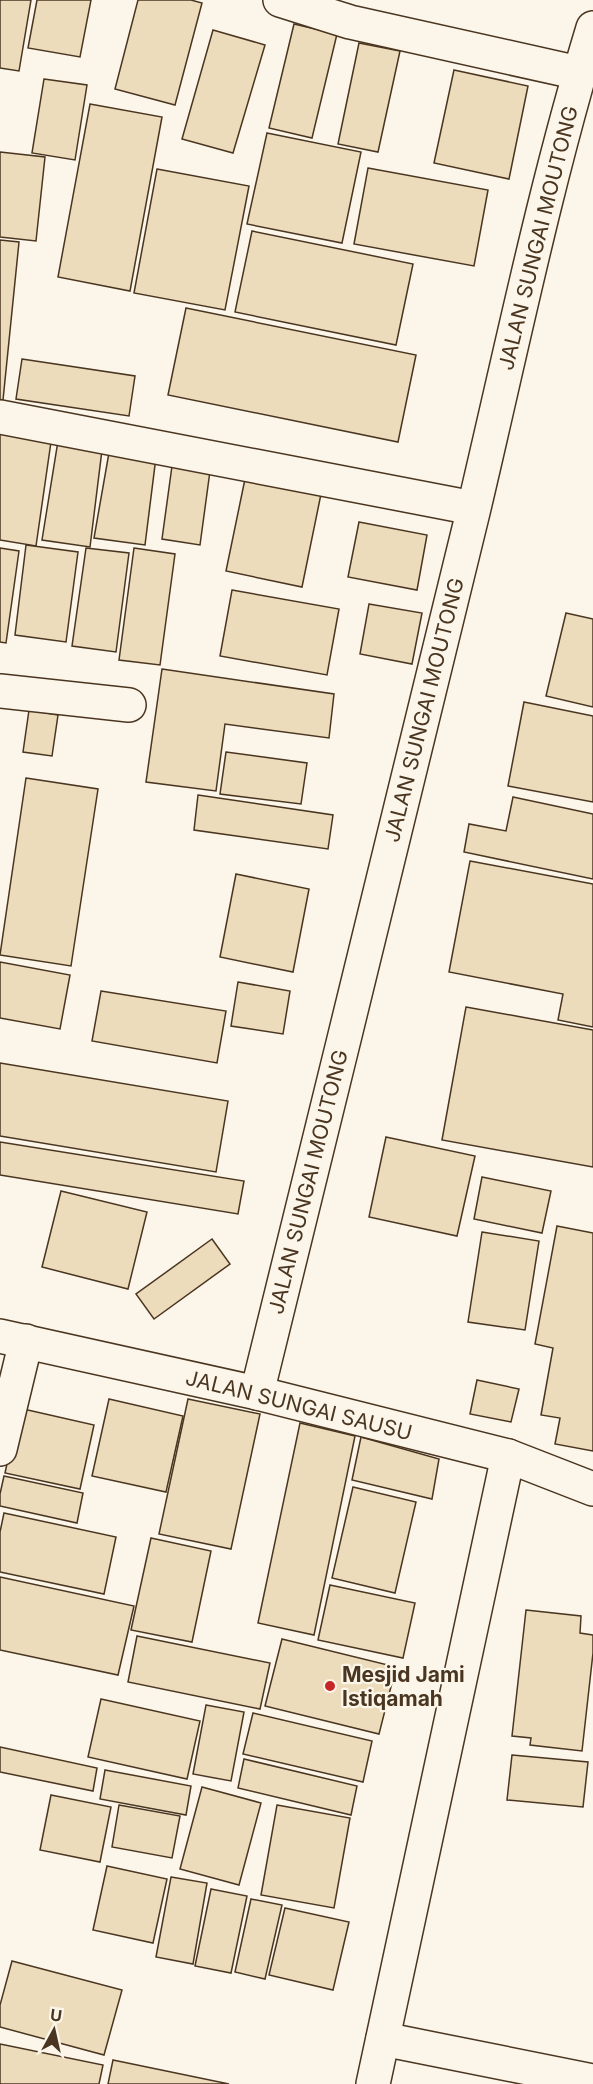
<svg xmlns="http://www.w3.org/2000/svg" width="593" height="2084" viewBox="0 0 593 2084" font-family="Inter,sans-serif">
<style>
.building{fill:#ecdcbc;stroke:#4a3520;stroke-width:1.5}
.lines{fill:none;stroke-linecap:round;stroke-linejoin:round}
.minor-casing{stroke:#4a3520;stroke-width:36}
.minor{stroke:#fbf6e9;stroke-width:33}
.poi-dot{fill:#c62828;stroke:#fbf6e9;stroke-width:2}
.labels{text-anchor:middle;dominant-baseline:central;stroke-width:4.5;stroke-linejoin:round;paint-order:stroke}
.street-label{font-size:21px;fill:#4a3520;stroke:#fbf6e9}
.poi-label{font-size:21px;font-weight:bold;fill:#4a3520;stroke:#fbf6e9;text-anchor:start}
</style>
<rect width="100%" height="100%" fill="#fbf6e9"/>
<g class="building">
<polygon points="0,0 31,0 19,71 0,68"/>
<polygon points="37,0 91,0 80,57 28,48"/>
<polygon points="138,0 191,0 202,3 175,105 115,89"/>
<polygon points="294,24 337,34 312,138 269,128"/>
<polygon points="213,30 265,45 233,153 182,139"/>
<polygon points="359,43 400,51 378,152 338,144"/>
<polygon points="454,70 528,86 509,179 434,163"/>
<polygon points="44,79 87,85 75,160 32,153"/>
<polygon points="90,104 162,117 130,291 58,277"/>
<polygon points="267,133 361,152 342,243 247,224"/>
<polygon points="0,152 45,157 36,241 0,237"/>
<polygon points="368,168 488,190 474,266 354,244"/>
<polygon points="157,169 249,186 225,310 134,293"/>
<polygon points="252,231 413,264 396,345 235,312"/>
<polygon points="0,240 19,242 3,400 0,400"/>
<polygon points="186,308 416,355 398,442 168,395"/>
<polygon points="22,359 135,376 129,416 16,399"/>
<polygon points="0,428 52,435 36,546 0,540"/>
<polygon points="58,441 102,450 90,547 42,540"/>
<polygon points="110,447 156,457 145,545 94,538"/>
<polygon points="172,466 210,471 200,545 162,539"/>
<polygon points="245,479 321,494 302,587 226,571"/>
<polygon points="359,522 427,535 417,590 348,577"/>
<polygon points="26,545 78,552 66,642 15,635"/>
<polygon points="0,548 19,551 6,643 0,642"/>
<polygon points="86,548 129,553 116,652 72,646"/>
<polygon points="134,548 175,554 160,665 119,660"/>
<polygon points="232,590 339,609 327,675 220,656"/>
<polygon points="369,604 422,613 412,664 360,654"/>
<polygon points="566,613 593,619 593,707 546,696"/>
<polygon points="162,669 334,694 329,738 225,724 216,791 146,782"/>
<polygon points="524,702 593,716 593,802 508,786"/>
<polygon points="29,710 58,715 52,756 23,752"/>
<polygon points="226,752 307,763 301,804 220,794"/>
<polygon points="26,778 98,789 71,966 0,955"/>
<polygon points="198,795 333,815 328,849 194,830"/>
<polygon points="513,797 593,814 593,879 464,852 469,824 506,831"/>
<polygon points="470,861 593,884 593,1027 558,1020 563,994 449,972"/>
<polygon points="236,874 309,889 293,972 220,957"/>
<polygon points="0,962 70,975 60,1029 0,1018"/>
<polygon points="238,982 290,991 283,1034 231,1026"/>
<polygon points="101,991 226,1011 217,1063 92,1041"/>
<polygon points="466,1007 593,1030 593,1167 442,1140"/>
<polygon points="0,1063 228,1101 216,1172 0,1136"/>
<polygon points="386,1137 475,1156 457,1236 369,1217"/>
<polygon points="0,1142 244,1181 238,1214 0,1175"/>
<polygon points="482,1177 551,1191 542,1233 474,1219"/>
<polygon points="61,1191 147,1212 128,1289 42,1267"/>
<polygon points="557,1226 593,1233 593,1451 555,1444 560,1418 541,1415 553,1348 535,1344"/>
<polygon points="482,1232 539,1241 525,1330 468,1322"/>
<polygon points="212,1239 230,1264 154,1319 136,1294"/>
<polygon points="477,1380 519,1389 511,1422 470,1414"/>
<polygon points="109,1399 183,1416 166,1492 92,1476"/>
<polygon points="188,1399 260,1414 231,1549 159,1534"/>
<polygon points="19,1408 94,1425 80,1489 5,1473"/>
<polygon points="300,1423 355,1436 314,1635 258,1623"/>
<polygon points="361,1437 439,1459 432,1499 352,1480"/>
<polygon points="4,1476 83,1493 77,1523 0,1506 0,1494"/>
<polygon points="353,1487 416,1502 395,1593 332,1578"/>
<polygon points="4,1513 116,1537 104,1594 0,1572 0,1532"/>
<polygon points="151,1538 211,1551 192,1642 131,1630"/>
<polygon points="0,1577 134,1606 118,1675 0,1650"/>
<polygon points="330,1585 415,1603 403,1658 318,1640"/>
<polygon points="526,1610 581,1616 580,1633 593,1635 593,1653 582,1751 530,1745 531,1738 512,1736"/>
<polygon points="137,1636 270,1663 260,1709 128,1682"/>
<polygon points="282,1639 396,1667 379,1734 265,1706"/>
<polygon points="101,1699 200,1721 187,1779 88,1757"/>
<polygon points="206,1705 244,1712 231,1781 193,1774"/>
<polygon points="253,1713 372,1741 363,1782 243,1754"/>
<polygon points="0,1747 97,1768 93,1791 0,1772"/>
<polygon points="512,1755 588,1762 583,1807 507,1800"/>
<polygon points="244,1759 357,1786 351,1815 238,1788"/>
<polygon points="105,1770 191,1786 186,1815 100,1799"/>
<polygon points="202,1787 261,1803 239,1885 180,1869"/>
<polygon points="51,1795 111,1807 100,1862 40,1850"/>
<polygon points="119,1805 180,1816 172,1858 112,1847"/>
<polygon points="277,1805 350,1818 334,1908 261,1895"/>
<polygon points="107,1866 167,1879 153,1943 93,1930"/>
<polygon points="171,1877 207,1883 193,1964 156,1957"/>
<polygon points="211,1889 247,1896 231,1973 195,1966"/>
<polygon points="251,1899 282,1905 265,1979 235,1972"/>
<polygon points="285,1908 349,1922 333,1990 269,1975"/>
<polygon points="12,1961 122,1990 104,2055 0,2027 0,2005"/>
<polygon points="0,2044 103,2065 99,2084 0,2084"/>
<polygon points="113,2060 229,2084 108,2084"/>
</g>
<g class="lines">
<defs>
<g id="minor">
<polyline points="280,0 350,22 579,73"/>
<polyline points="0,417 473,508"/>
<polyline points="0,691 129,705"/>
<polyline points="0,1336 257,1393 508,1456 593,1489"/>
<path d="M 257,1393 C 329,1098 403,803 474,508 C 512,347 545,186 593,28"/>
<polyline points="0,1449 26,1341"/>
<polyline points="383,2039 593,2081"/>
<polyline points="373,2084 508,1456"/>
</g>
</defs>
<use href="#minor" class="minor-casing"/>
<use href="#minor" class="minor"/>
</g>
<circle class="poi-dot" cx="330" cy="1686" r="6"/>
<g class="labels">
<g class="street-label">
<text transform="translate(538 238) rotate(-76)">JALAN SUNGAI MOUTONG</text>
<text transform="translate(424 710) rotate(-76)">JALAN SUNGAI MOUTONG</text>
<text transform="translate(308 1182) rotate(-76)">JALAN SUNGAI MOUTONG</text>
<text transform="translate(299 1405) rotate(14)">JALAN SUNGAI SAUSU</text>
</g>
<g class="poi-label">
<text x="342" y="1674">Mesjid Jami<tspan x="342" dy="24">Istiqamah</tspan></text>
</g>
</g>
<g transform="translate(54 2030) rotate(8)" stroke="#fbf6e9" stroke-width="4.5" paint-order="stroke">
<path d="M0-4.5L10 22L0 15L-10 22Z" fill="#4a3520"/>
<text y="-9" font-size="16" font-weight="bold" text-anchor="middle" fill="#4a3520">U</text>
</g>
</svg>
